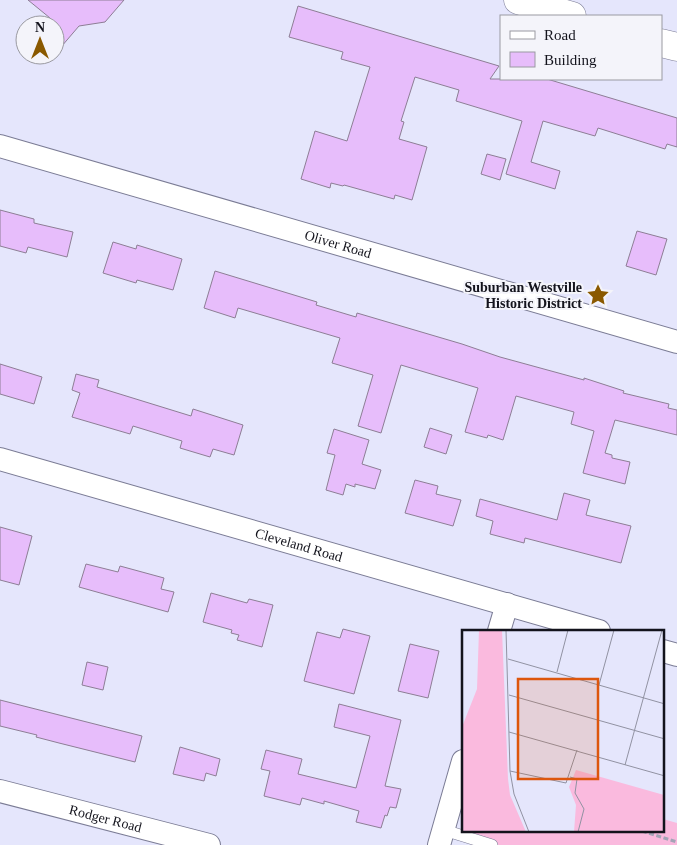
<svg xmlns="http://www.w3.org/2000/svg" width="677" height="845" viewBox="0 0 677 845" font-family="'Times New Roman',serif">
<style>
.green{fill:#fabade}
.building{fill:#e7bdfb;stroke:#8d7e95}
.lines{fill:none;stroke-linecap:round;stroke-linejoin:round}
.service-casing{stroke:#7b7c95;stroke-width:12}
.minor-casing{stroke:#7b7c95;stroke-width:24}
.tertiary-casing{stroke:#7b7c95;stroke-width:29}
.path{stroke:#a3a4b6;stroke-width:3;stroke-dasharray:5 2.5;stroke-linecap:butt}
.service{stroke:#fff;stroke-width:11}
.minor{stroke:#fff;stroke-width:22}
.tertiary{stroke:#fff;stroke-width:28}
.labels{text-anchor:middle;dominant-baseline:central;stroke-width:4;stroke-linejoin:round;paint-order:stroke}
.street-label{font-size:14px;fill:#13131c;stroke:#f4f4fa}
.poi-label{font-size:14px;font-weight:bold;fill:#13131c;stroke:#f4f4fa;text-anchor:end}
.inset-road{fill:none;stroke:#9192a2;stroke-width:1}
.view{fill:#dd560d;fill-opacity:0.15;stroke:#dd560d;stroke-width:2.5}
.inset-edge{fill:none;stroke:#13131c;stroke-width:2.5}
</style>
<rect width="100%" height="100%" fill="#e5e6fc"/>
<polygon class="green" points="663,819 677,823 677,845 471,845 475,831 663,831"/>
<g class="building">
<polygon points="28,0 124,0 105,22 79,26 55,54 55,25 45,25 50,18"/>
<polygon points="298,6 499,66 490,79 547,79 677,118 677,147 667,144 665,149 598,128 595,136 543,121 531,162 560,171 555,189 506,174 522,121 456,101 459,90 415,77 401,121 404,122 399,139 427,147 412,200 395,195 394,199 344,185 343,186 331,183 330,188 301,179 315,131 347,141 370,67 341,59 343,52 289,37"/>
<polygon points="487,154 506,159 500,180 481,174"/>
<polygon points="0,210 34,219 34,223 73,232 67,257 28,247 26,253 0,246"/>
<polygon points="637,231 667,239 656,275 626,266"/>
<polygon points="113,242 136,249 137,245 182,259 173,290 137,280 136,283 103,273"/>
<polygon points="215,271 317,302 316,305 356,317 357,313 462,344 500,357 584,380 584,378 624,391 623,393 669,404 668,408 677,410 677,435 615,420 605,453 612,455 612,458 630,462 625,484 598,477 583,473 594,431 571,424 574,412 516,396 503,440 488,435 487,438 465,432 478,388 401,365 381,433 358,426 373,375 332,363 340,338 238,308 235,318 204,308"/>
<polygon points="0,364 42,377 34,404 0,394"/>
<polygon points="76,374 99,380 97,387 191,416 193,409 243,425 234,455 213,449 210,457 180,448 182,441 133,426 130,434 72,417 80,393 72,390"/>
<polygon points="430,428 452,435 446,454 424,447"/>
<polygon points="334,429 369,440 362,464 381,470 375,489 355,484 355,487 346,484 343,495 326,490 335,455 327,453"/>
<polygon points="415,480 438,486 436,494 461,500 453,526 405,513"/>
<polygon points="564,493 590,500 586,515 631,526 621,563 525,538 524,543 490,534 493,521 476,516 480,499 557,520"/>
<polygon points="0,527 32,536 19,585 0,580"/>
<polygon points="86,564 118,572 120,566 164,578 161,589 174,592 168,612 79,587"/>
<polygon points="211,593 247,603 249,599 273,605 262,647 237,640 239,635 231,633 232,630 203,622"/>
<polygon points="343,629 370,636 354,694 304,681 317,632 340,638"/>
<polygon points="410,644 439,651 428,698 398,691"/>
<polygon points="87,662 108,667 103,690 82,685"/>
<polygon points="0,700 142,736 135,762 59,743 36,737 37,735 0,726"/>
<polygon points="339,704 401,720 385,786 401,789 396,808 390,807 387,816 385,815 381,828 356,822 359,811 324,801 324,804 302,798 300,805 264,796 270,771 261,769 266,750 302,759 298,774 356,788 370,736 334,727"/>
<polygon points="180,747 220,759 216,776 206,773 204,781 173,774"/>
</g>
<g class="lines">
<defs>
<polyline id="service" points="444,830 492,845"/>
<g id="minor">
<path id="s1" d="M 0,146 L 677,342"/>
<path id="s2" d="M 0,459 L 599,631"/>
<polyline points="499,631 507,604"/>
<polyline points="663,651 677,655"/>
<path id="s3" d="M 0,791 L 209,845"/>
<polyline points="439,845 463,761"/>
</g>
<g id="tertiary">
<polyline points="518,0 572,16"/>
<polyline points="661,43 677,47"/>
</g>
</defs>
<use href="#service" class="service-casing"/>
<use href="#minor" class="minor-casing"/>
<use href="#tertiary" class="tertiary-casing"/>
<polyline class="path" points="642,831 677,842"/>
<use href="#service" class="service"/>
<use href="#minor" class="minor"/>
<use href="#tertiary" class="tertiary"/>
</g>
<defs>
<symbol id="sight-bare" viewBox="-9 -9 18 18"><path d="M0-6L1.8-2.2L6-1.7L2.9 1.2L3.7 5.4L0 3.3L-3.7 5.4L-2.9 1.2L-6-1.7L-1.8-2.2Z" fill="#8a5900" stroke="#f4f4fa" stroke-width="2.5" paint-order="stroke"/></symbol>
</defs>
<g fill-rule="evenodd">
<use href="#sight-bare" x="582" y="279" width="32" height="32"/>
</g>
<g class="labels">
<g class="street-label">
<text stroke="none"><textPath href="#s1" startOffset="352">Oliver Road</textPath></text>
<text stroke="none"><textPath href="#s2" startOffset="311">Cleveland Road</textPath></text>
<text stroke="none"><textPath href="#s3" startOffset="109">Rodger Road</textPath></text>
</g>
<g class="poi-label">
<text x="582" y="287">Suburban Westville<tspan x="582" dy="16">Historic District</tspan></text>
</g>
</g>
<g transform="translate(462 630)">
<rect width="202" height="202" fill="#e5e6fc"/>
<path d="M 17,0 L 40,0 L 46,149 L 48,165 L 64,202 L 0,202 L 0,97 L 15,59 ZM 114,140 L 202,165 L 202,202 L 112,202 L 114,175 L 107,157 Z" fill="#fabade"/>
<path class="inset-road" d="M 44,0 L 48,141 L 52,164 L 67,202M 46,29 L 203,74M 95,42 L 106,0M 137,55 L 152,0M 47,65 L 203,109M 47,102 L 203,146M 163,135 L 200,0M 48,141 L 104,153 L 115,120M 108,147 L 115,149 L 113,163 L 122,179 L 116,202"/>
<path class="view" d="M 56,49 L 136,49 L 136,149 L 56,149 Z"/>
<rect width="202" height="202" class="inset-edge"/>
</g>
<rect x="500" y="15" width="162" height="65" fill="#f4f4fa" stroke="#9a9aa1"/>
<rect x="510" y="31" width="25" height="8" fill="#ffffff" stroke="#9a9aa1"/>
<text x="544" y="40" font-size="15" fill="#13131c">Road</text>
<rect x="510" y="52" width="25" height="15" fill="#e7bdfb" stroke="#9a9aa1"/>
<text x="544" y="65" font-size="15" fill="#13131c">Building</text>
<g transform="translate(40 40)"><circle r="24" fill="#f4f4fa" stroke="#9a9aa1"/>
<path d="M0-4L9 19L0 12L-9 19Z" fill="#8a5900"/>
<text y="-8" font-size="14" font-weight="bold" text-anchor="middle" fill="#13131c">N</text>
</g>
</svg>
